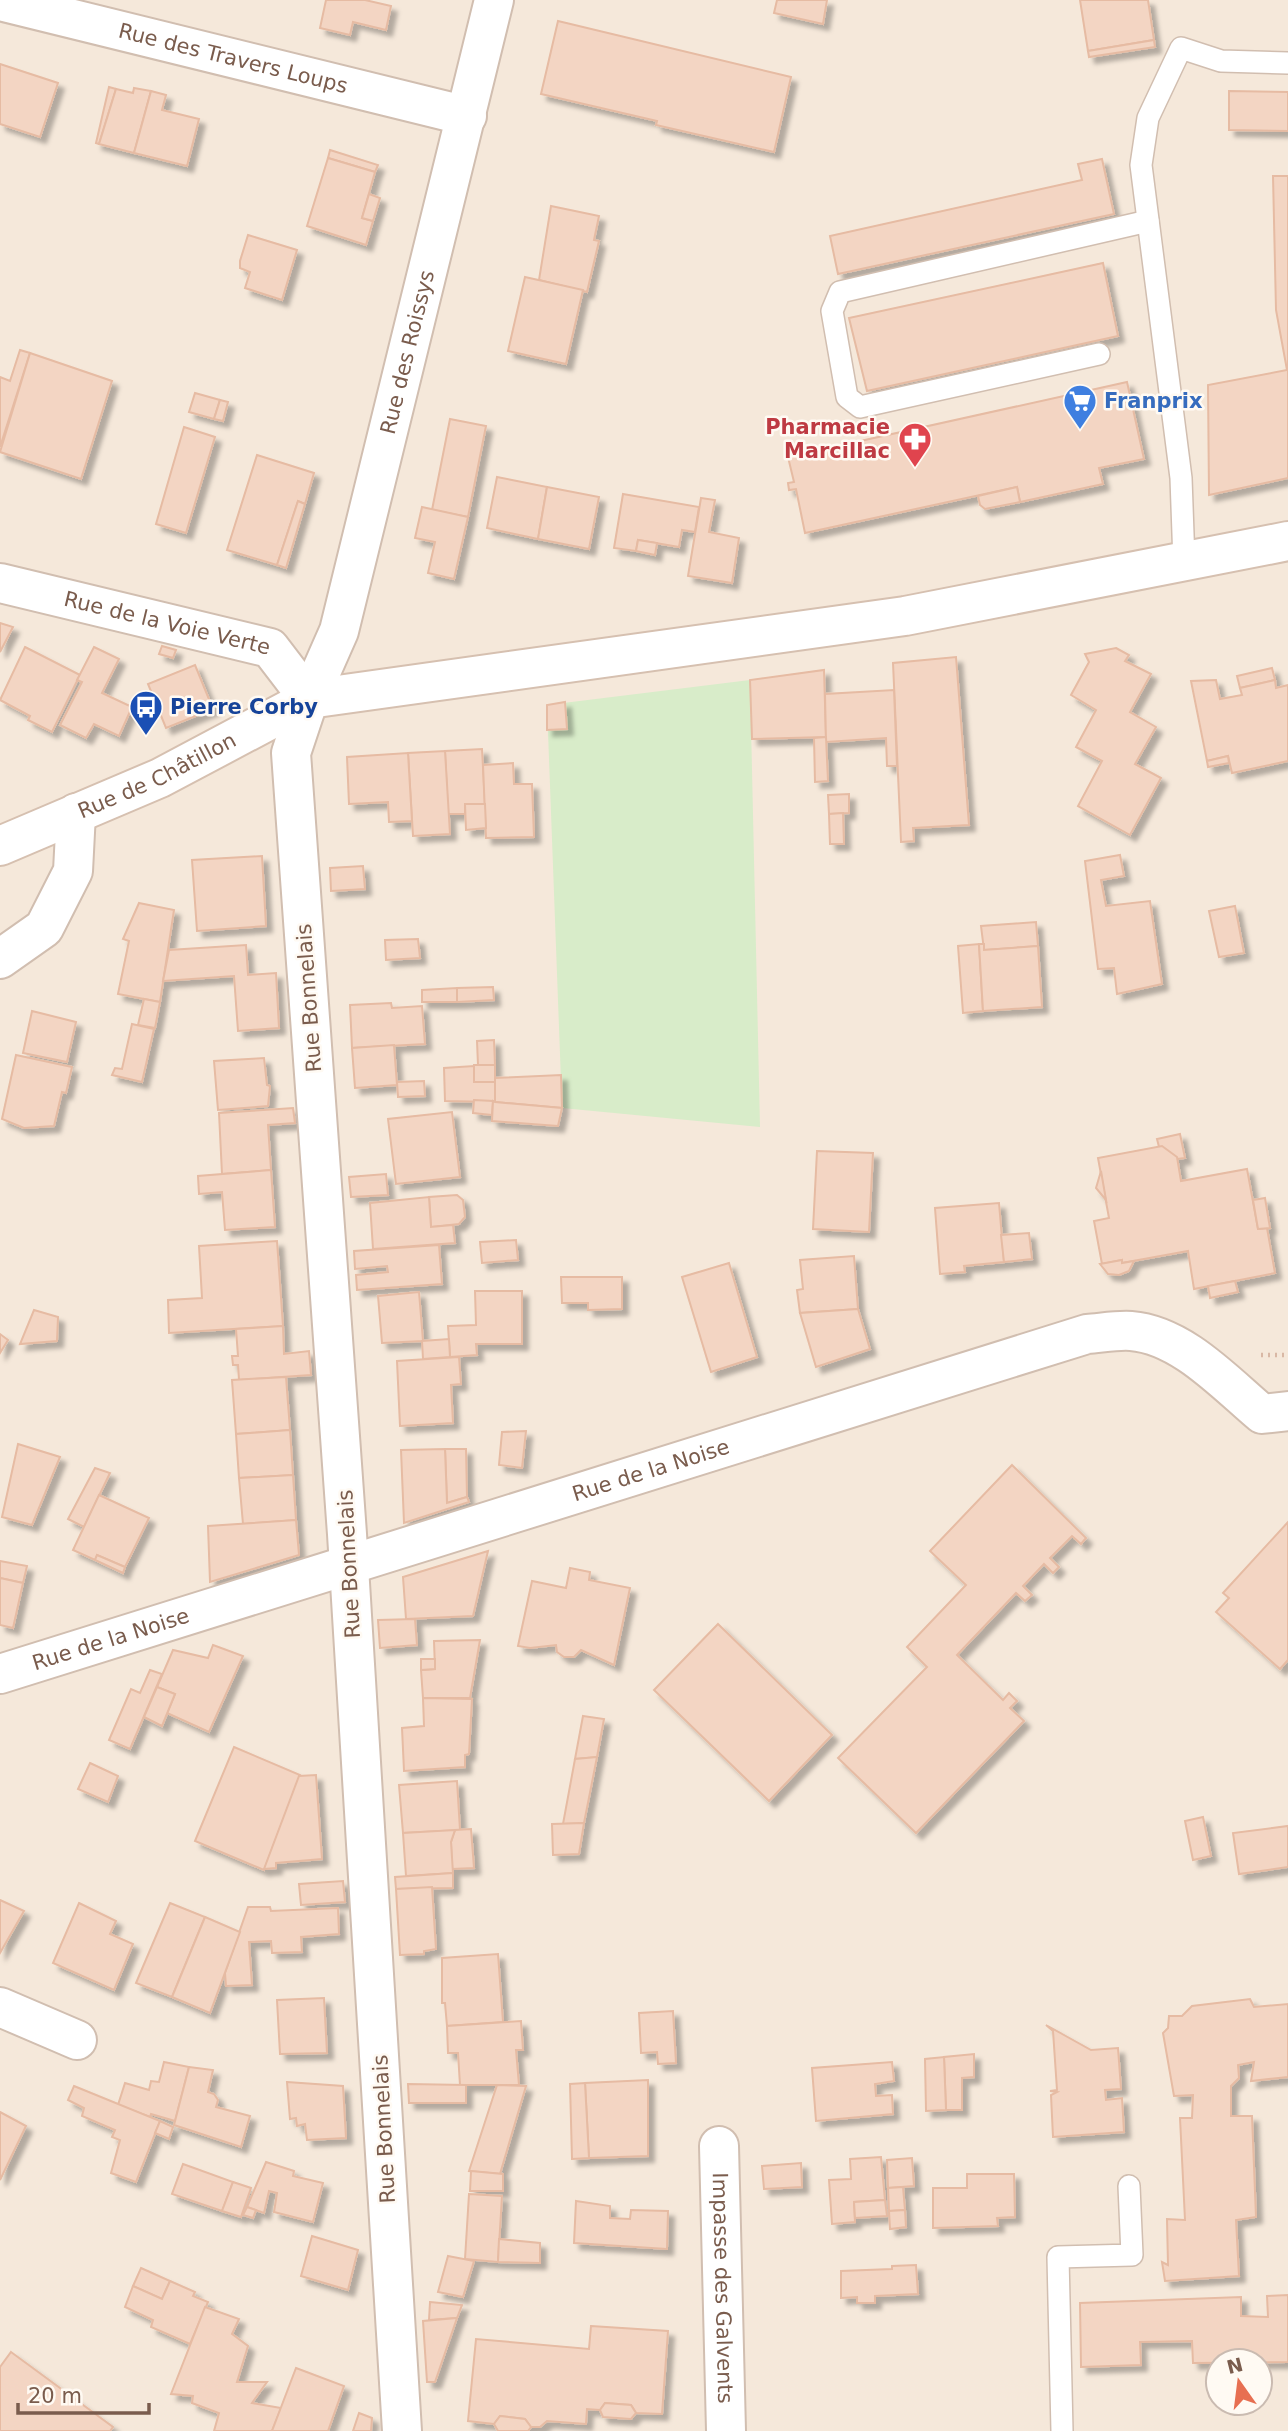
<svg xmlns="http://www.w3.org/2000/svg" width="1288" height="2431" viewBox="0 0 1288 2431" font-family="'DejaVu Sans',sans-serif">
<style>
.residential{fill:#f5e8da;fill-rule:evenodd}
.green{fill:#d8ecc9}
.building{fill:#f3d5c3;stroke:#e6bba3;stroke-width:2;filter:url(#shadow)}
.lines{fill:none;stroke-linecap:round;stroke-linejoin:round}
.lane-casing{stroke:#d1beb0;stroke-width:24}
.street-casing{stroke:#d1beb0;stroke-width:42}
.secondary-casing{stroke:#d6c0b0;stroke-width:42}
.path{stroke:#d9b8a5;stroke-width:4.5;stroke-dasharray:2 5;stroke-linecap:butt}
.lane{stroke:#fff;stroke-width:21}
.street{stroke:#fff;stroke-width:38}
.secondary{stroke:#fff;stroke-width:38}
.labels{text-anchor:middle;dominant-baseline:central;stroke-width:5;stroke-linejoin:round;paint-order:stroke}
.street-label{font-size:21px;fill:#7a5c4d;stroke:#fffaf3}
.shop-label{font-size:21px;font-weight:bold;fill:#366cbe;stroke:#fffaf3;text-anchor:start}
.health-label{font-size:21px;font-weight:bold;fill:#be3a42;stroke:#fffaf3;text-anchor:end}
.transit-label{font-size:21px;font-weight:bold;fill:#164399;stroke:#fffaf3;text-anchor:start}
</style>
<defs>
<filter id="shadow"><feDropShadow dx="6" dy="6" stdDeviation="2" flood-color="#0004"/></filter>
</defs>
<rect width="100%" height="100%" fill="#fdf6ec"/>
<path class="residential" d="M 0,0 L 1288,0 L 1288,2431 L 0,2431 ZM 1218,2361 L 1260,2361 L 1260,2403 L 1218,2403 Z"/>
<polygon class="green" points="750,680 760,1127 562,1108 547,705"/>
<g class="building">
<polygon points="326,0 365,0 391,6 386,30 353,22 350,35 320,28"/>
<polygon points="777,0 827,0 823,24 774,13"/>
<polygon points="1080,0 1148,0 1154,40 1088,51"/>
<polygon points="558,21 791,77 774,152 656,125 657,121 541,94"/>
<polygon points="1154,40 1155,47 1089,57 1088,51"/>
<polygon points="0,64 58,83 40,137 0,124"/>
<polygon points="109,87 116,89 99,144 96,143"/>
<polygon points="134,88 151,91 134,153 99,144 116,89 133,93"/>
<polygon points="151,91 166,95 162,110 199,119 187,166 134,153"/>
<polygon points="1229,91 1288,92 1288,131 1229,130"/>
<polygon points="330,150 378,165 375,172 328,158"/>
<polygon points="328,158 375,172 362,218 373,221 366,245 307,226"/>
<polygon points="1102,159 1114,214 838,274 830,236 1082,180 1078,164"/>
<polygon points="1273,176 1288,176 1288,478 1209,495 1208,385 1287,370 1276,310"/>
<polygon points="369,194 380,198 373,221 362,218"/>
<polygon points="551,206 599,216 594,240 599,241 587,292 539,280"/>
<polygon points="248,235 297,250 282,300 245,288 250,272 240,268 240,261"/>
<polygon points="1103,263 1118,336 867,391 849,318"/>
<polygon points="525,277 583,290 566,364 508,351"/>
<polygon points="20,350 30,353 0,447 0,377 10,381"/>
<polygon points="30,353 112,381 81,479 0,452"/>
<polygon points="1127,382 1144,459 1099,468 1103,484 1020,502 1017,487 805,533 796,489 789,490 788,483 794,482 788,457"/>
<polygon points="195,393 220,400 214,419 189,412"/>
<polygon points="220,400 228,402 223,421 214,419"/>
<polygon points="450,419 486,426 468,517 432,510"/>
<polygon points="184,427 215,437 186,533 156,524"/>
<polygon points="257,455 314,473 305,504 298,501 277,565 227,550"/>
<polygon points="497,477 547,487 538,539 487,528"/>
<polygon points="547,487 599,497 589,549 538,539"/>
<polygon points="1017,487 1020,502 985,509 980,505 978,496"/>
<polygon points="623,494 699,507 695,532 682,530 679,547 638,540 636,551 614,548"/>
<polygon points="701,498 715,500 709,532 739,538 732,583 688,576"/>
<polygon points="298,501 305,504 286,568 277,565"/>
<polygon points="422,507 468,517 454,579 428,573 435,542 415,538"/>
<polygon points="638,540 657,543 655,555 636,551"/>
<polygon points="0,623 13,627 0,652"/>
<polygon points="162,646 176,650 173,658 159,654"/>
<polygon points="25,647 80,675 52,732 28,720 30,716 0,700"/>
<polygon points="94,647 119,659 102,693 132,707 119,736 94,724 86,738 60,725 82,682 77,680"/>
<polygon points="1116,648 1129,655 1125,661 1151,674 1130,712 1156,727 1135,764 1161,778 1130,835 1078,806 1102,761 1076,747 1096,710 1071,695 1089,662 1085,654"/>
<polygon points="956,657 969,825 913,828 914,841 901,842 893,663"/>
<polygon points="195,665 213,709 166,728 148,684"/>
<polygon points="1272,668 1275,680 1240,688 1237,676"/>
<polygon points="824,670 826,737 752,739 750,680"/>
<polygon points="1216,680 1220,699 1242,695 1240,688 1275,680 1276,688 1288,685 1288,761 1232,773 1228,756 1207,761 1191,681"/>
<polygon points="894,690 897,766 887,766 886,738 826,742 825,694"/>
<polygon points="565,702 567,729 547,730 547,705"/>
<polygon points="826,737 828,781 815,782 814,738"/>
<polygon points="482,749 485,804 465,804 465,814 448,814 445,751"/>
<polygon points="445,751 450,834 413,836 408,753"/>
<polygon points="408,753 412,821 389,822 388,802 349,804 347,757"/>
<polygon points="1228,756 1229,763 1208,767 1207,761"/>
<polygon points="513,763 514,784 532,784 534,837 486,838 483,765"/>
<polygon points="849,794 849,813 829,814 828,795"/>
<polygon points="465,804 485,804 486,828 466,830"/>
<polygon points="843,813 844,844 830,844 829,814"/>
<polygon points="1120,855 1124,876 1101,880 1106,906 1150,901 1162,984 1117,994 1114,968 1098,969 1085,861"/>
<polygon points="262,856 266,926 197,931 192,860"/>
<polygon points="363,866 365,889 331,891 330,868"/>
<polygon points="139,903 174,910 160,1002 118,994 129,941 123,939"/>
<polygon points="1235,906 1244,953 1219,957 1209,911"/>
<polygon points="1036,922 1038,946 984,950 981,926"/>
<polygon points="418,939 420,958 386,960 385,940"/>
<polygon points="979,944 983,1011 963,1013 958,946"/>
<polygon points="979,944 984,944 984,950 1038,946 1042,1007 983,1011"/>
<polygon points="246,945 248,975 276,973 279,1028 238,1031 234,976 163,981 169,950"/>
<polygon points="493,987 494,1000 457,1002 457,988"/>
<polygon points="457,988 457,1002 422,1002 422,990"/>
<polygon points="144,999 160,1002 155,1028 138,1025"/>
<polygon points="391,1003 392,1008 422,1006 425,1044 352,1048 350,1005"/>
<polygon points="32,1011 76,1022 67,1062 23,1053"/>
<polygon points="132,1024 154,1029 142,1082 112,1075 115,1068 122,1069"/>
<polygon points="494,1040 495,1065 478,1065 477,1041"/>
<polygon points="394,1045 397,1085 355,1088 352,1048"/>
<polygon points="16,1055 72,1067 66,1093 62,1092 54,1126 24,1128 2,1119"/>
<polygon points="264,1058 267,1085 270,1086 268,1106 218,1110 214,1061"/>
<rect x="474" y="1065" width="21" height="17"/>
<polygon points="474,1066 474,1082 495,1082 495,1102 445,1101 444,1068"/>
<polygon points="561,1075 562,1108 495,1102 495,1078"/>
<polygon points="424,1081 425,1096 398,1097 397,1082"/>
<polygon points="474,1100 493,1101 492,1115 473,1113"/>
<polygon points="493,1101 495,1102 562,1108 558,1126 492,1121"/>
<polygon points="293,1108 295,1123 268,1125 271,1170 222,1174 219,1113"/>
<polygon points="452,1112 460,1177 396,1184 388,1119"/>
<polygon points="1180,1134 1185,1158 1177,1159 1159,1147 1157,1139"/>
<polygon points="1162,1146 1177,1157 1181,1181 1247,1169 1258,1229 1267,1228 1275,1273 1194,1289 1188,1251 1122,1263 1122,1260 1102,1264 1094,1221 1109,1218 1098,1158"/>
<polygon points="817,1151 873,1153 869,1232 813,1229"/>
<polygon points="271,1170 275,1227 225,1230 222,1192 199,1194 198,1176"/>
<polygon points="1101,1171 1106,1200 1096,1188"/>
<polygon points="386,1174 388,1195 351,1197 349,1177"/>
<polygon points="457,1195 463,1200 465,1217 459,1224 431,1227 429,1197"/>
<polygon points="429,1197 431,1227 453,1225 455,1243 373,1249 370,1203"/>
<polygon points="1265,1198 1270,1228 1258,1229 1253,1200"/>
<polygon points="999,1203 1004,1262 964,1266 965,1272 940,1274 935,1208"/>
<polygon points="1029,1233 1032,1259 1004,1262 1001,1235"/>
<polygon points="516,1240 518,1260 482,1263 480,1242"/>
<polygon points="277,1241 283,1326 169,1333 168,1300 202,1298 199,1246"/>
<polygon points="439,1245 442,1284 357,1290 356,1275 388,1272 387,1266 355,1269 354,1251"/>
<polygon points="854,1256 858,1309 800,1313 797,1290 803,1289 800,1260"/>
<polygon points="1122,1260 1122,1263 1134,1261 1129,1271 1119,1275 1108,1274 1100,1264"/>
<polygon points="729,1263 757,1357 711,1372 682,1277"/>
<polygon points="561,1277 622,1277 622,1309 588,1310 588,1303 562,1303"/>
<polygon points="1235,1281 1238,1292 1210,1298 1208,1286"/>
<polygon points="475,1291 522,1291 522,1344 476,1344 477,1355 450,1357 448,1326 476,1325"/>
<polygon points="419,1292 423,1341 382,1343 378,1296"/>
<polygon points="858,1309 870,1349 816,1367 800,1313"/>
<polygon points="34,1310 58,1317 57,1341 20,1344"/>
<polygon points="283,1326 284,1354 309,1351 311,1375 239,1380 238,1365 233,1365 232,1356 238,1356 236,1329"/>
<polygon points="0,1334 8,1340 0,1353"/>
<polygon points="449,1339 450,1357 423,1359 422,1341"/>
<polygon points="459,1357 461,1384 451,1385 453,1423 400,1426 397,1361"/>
<polygon points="286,1377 290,1430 236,1434 232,1380"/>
<polygon points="290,1430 293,1475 239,1478 236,1434"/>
<polygon points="526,1431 522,1468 499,1465 502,1432"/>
<polygon points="18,1444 60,1457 32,1525 2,1517"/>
<polygon points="445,1449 466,1449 467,1497 447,1503"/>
<polygon points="445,1449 447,1503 467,1497 469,1502 404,1523 401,1450"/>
<polygon points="1012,1465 1086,1538 1081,1544 1072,1536 1050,1558 1059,1567 1053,1573 1044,1564 1023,1586 1032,1595 1025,1601 1016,1593 957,1655 1003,1700 1009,1693 1017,1701 1010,1708 1024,1721 916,1833 838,1758 927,1667 907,1647 966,1585 930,1551"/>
<polygon points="95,1468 110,1473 84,1527 68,1519"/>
<polygon points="293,1475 296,1520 243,1524 239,1478"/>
<polygon points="99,1495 149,1518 125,1567 97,1555 95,1560 73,1550"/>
<polygon points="296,1520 299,1555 210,1582 208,1526"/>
<polygon points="1288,1522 1288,1660 1280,1669 1216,1612 1229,1598 1223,1593"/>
<polygon points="488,1551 473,1616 406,1619 403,1577"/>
<polygon points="97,1555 125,1567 123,1573 95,1560"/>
<polygon points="0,1561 27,1566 23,1583 0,1578"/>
<polygon points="570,1568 590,1572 589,1580 630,1588 614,1665 581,1650 574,1657 564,1657 557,1652 556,1645 530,1648 518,1646 532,1581 566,1588"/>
<polygon points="0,1578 23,1583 13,1628 0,1625"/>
<polygon points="415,1619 417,1645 380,1648 378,1620"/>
<polygon points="718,1624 832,1735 769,1801 654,1690"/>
<polygon points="480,1640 470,1698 423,1698 421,1670 435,1669 434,1641"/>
<polygon points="213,1645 243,1656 209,1732 167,1713 175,1694 157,1687 173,1650 208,1658"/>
<polygon points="421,1659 435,1659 435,1669 421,1670"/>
<polygon points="150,1670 162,1674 130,1749 109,1740 131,1689 140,1693"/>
<polygon points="157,1687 175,1694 162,1726 144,1717"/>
<polygon points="423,1698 472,1699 469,1754 465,1755 465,1767 404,1771 402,1728 424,1726"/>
<polygon points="583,1716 604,1719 597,1757 575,1759"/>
<polygon points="234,1747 300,1775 264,1870 195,1841"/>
<polygon points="597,1757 584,1823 563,1824 575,1759"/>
<polygon points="90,1763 118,1776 108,1802 78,1789"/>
<polygon points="316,1775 322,1859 276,1863 276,1868 264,1869 299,1776"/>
<polygon points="457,1781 460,1830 403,1833 399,1785"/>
<polygon points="1203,1817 1211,1856 1193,1860 1185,1821"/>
<polygon points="584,1823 579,1854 553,1855 552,1824"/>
<polygon points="1288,1826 1288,1867 1239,1874 1233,1833"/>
<polygon points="471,1829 474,1868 452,1869 451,1842 455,1830"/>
<polygon points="455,1830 451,1842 453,1873 406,1876 403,1833"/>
<polygon points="453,1873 453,1888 396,1889 395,1877"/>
<polygon points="343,1881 345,1902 301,1905 299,1884"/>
<polygon points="432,1887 436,1949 424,1951 424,1954 400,1955 396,1889"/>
<polygon points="0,1900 24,1911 0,1953"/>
<polygon points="79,1903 116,1921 110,1934 133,1944 114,1990 53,1963"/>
<polygon points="170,1903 205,1917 172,1997 136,1983"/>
<polygon points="248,1907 270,1907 271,1911 338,1908 339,1934 301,1937 302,1952 272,1953 271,1941 249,1942 252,1985 226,1986 225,1973"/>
<polygon points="205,1917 240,1932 210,2013 172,1997"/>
<polygon points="498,1954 503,2022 447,2026 445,2003 442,2003 442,1958"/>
<polygon points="324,1998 327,2053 280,2054 277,2000"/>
<polygon points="1250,1999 1254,2007 1288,2004 1288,2077 1251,2081 1254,2062 1238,2065 1239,2078 1231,2086 1231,2116 1252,2116 1256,2217 1236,2220 1239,2276 1165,2281 1162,2262 1168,2265 1167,2219 1185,2220 1180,2118 1192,2118 1193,2095 1174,2096 1163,2033 1168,2028 1169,2016 1182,2016 1192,2006"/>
<polygon points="673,2011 676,2063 658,2064 657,2052 641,2053 639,2013"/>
<polygon points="521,2021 523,2050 516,2050 519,2085 460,2085 458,2053 448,2053 447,2026"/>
<polygon points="1046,2025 1091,2050 1118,2048 1121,2089 1105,2090 1106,2100 1122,2098 1124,2132 1053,2137 1051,2095 1057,2092 1050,2091 1057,2090 1053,2031"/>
<polygon points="974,2054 974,2077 962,2078 962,2110 946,2110 944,2057"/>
<polygon points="944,2057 946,2110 926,2111 925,2059"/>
<polygon points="164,2062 189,2067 175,2121 151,2114 150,2117 118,2105 125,2083 149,2090 151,2081 159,2082"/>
<polygon points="892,2062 894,2081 875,2084 876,2096 892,2095 893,2114 816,2121 812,2068"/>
<polygon points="189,2067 213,2070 208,2092 214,2094 218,2100 216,2107 250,2116 241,2147 174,2125"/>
<polygon points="648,2080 648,2156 589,2158 585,2083"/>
<polygon points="287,2082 343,2086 346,2138 307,2140 305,2124 297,2126 296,2118 290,2119"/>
<polygon points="585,2083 589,2158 572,2159 570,2084"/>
<polygon points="408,2084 466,2085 466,2103 409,2103"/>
<polygon points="497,2085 526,2086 500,2174 469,2171"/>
<polygon points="74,2086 160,2121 136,2182 111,2173 120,2140 112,2137 115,2130 82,2116 84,2108 68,2100"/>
<polygon points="0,2112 26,2126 0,2180"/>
<polygon points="160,2121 173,2127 169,2139 155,2133"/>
<polygon points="881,2157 885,2200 854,2202 855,2222 832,2224 829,2180 851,2179 850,2159"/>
<polygon points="912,2158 914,2186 888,2188 887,2160"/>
<polygon points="266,2162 294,2171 293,2176 323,2183 313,2222 274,2212 277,2193 269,2191 264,2213 247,2207"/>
<polygon points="801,2163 802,2187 764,2189 762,2166"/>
<polygon points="183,2164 233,2182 222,2211 172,2194"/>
<polygon points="471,2171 503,2174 503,2191 470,2191"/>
<polygon points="967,2174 1014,2174 1015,2217 997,2218 998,2226 933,2228 933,2188 967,2188"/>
<polygon points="233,2182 251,2188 241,2217 222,2211"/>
<polygon points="903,2187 905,2210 889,2211 888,2188"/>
<polygon points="469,2194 502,2196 498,2262 465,2259"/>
<polygon points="885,2200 887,2216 855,2218 854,2202"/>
<polygon points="576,2201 610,2206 610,2218 630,2219 631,2210 668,2211 667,2249 574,2243"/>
<polygon points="247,2207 256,2210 253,2218 243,2215"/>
<polygon points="905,2210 906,2227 890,2229 889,2211"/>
<polygon points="312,2236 358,2250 348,2290 301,2276"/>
<polygon points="499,2239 540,2243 540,2263 498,2262"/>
<polygon points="448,2256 474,2261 463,2297 438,2292"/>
<polygon points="916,2265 918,2294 875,2296 875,2303 857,2303 857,2297 841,2298 841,2271 892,2269 892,2266"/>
<polygon points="141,2268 170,2281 162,2299 133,2286"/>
<polygon points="170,2281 195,2292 193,2296 208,2302 190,2344 151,2327 153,2320 125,2307 133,2286 162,2299"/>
<polygon points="1288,2295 1288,2362 1193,2363 1192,2341 1140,2342 1141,2365 1081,2367 1080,2303 1241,2297 1241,2316 1268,2317 1267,2296"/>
<polygon points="430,2302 462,2305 457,2318 429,2320"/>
<polygon points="205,2307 239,2319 232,2334 248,2346 237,2382 267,2382 252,2403 281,2408 272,2431 214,2431 219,2413 192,2403 193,2396 171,2394"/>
<polygon points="457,2318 435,2382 427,2382 423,2321"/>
<polygon points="591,2326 668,2331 662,2414 636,2413 631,2405 605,2403 600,2410 587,2409 586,2424 547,2421 540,2427 531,2427 525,2419 500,2416 494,2424 468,2421 476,2339 589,2349"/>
<polygon points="11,2352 113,2427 110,2431 0,2431 0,2367"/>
<polygon points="296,2368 344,2386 328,2431 272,2431"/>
<polygon points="605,2403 631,2405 636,2413 631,2419 603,2417 600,2410"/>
<polygon points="359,2413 372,2418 371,2431 353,2431"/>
<polygon points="500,2416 525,2419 531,2427 528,2431 498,2431 494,2424"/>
</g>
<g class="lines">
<defs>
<g id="lane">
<polyline points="1099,354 860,407 847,397 832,311 840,292 1148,221"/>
<polyline points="1184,562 1181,478 1141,165 1148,118 1181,48 1221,61 1288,63"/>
<polyline points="1062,2431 1058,2257 1132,2255 1129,2186"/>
</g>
<g id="street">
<path id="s1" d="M 0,1 L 467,116"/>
<path id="s2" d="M 0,583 L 270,648 L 309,699"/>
<polyline points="0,959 44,928 73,871 76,813"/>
<path id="s3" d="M 0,1674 L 1087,1334 C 1101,1333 1117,1330 1131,1331 C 1182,1335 1225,1383 1262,1414 L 1288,1411"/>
<polyline points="0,2007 77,2040"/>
<path id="s4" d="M 719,2146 L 726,2431"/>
<path id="s5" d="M 402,2431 L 347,1534 L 291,753 L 309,699 L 339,631 L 494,0"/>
</g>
<g id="secondary">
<path id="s6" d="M 0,846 L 160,778 L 309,699 L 905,616 L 1288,541"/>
</g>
</defs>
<use href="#lane" class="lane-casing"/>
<use href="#street" class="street-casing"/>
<use href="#secondary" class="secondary-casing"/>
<polyline class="path" points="1261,1355 1288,1355"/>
<use href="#lane" class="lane"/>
<use href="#street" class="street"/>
<use href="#secondary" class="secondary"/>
</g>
<defs>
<symbol id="supermarket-pin" viewBox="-11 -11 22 30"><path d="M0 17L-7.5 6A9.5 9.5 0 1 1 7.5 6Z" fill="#3f7fe0" stroke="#fffaf3"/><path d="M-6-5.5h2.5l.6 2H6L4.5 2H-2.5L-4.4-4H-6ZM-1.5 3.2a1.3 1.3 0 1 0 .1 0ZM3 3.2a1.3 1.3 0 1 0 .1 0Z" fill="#fff"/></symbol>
<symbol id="pharmacy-pin" viewBox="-11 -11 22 30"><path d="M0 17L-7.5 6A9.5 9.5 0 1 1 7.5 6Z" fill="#e0444e" stroke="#fffaf3"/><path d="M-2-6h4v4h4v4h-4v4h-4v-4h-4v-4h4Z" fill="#fff"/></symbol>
<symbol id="bus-pin" viewBox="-11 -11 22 30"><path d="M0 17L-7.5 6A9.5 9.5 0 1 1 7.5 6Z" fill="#1a4fb4" stroke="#fffaf3"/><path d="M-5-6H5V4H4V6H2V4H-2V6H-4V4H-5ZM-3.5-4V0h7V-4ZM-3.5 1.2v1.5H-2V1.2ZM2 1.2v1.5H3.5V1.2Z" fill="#fff"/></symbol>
</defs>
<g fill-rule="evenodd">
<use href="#supermarket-pin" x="1061" y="382" width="38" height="52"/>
<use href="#pharmacy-pin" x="896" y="420" width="38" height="52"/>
<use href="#bus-pin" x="127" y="688" width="38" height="52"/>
</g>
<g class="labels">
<g class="street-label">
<text stroke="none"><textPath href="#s1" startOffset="240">Rue des Travers Loups</textPath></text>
<text stroke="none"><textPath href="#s5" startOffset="2100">Rue des Roissys</textPath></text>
<text stroke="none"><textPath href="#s2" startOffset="172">Rue de la Voie Verte</textPath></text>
<text stroke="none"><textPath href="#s6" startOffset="172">Rue de Châtillon</textPath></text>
<text transform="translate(309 998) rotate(-94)">Rue Bonnelais</text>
<text stroke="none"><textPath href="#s3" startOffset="682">Rue de la Noise</textPath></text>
<text transform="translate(349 1564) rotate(-93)">Rue Bonnelais</text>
<text stroke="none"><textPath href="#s3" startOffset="116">Rue de la Noise</textPath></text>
<text transform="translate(384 2129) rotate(-93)">Rue Bonnelais</text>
<text stroke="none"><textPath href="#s4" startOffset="142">Impasse des Galvents</textPath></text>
</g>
<g class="shop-label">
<text x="1104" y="401">Franprix</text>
</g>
<g class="health-label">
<text x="890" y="427">Pharmacie<tspan x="890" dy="24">Marcillac</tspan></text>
</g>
<g class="transit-label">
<text x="170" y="707">Pierre Corby</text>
</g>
</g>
<g transform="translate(1239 2382) rotate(346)"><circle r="33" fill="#fffaf3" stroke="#cabbb1" stroke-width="2"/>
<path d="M0-5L12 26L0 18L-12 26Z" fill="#e76f51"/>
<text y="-10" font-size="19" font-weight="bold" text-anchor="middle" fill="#7a5c4d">N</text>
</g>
<path d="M18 2403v10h131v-10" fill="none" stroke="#7a5c4d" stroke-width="3.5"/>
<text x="28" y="2403" font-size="21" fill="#7a5c4d" stroke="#fffaf3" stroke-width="5" paint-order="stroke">20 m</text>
</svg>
